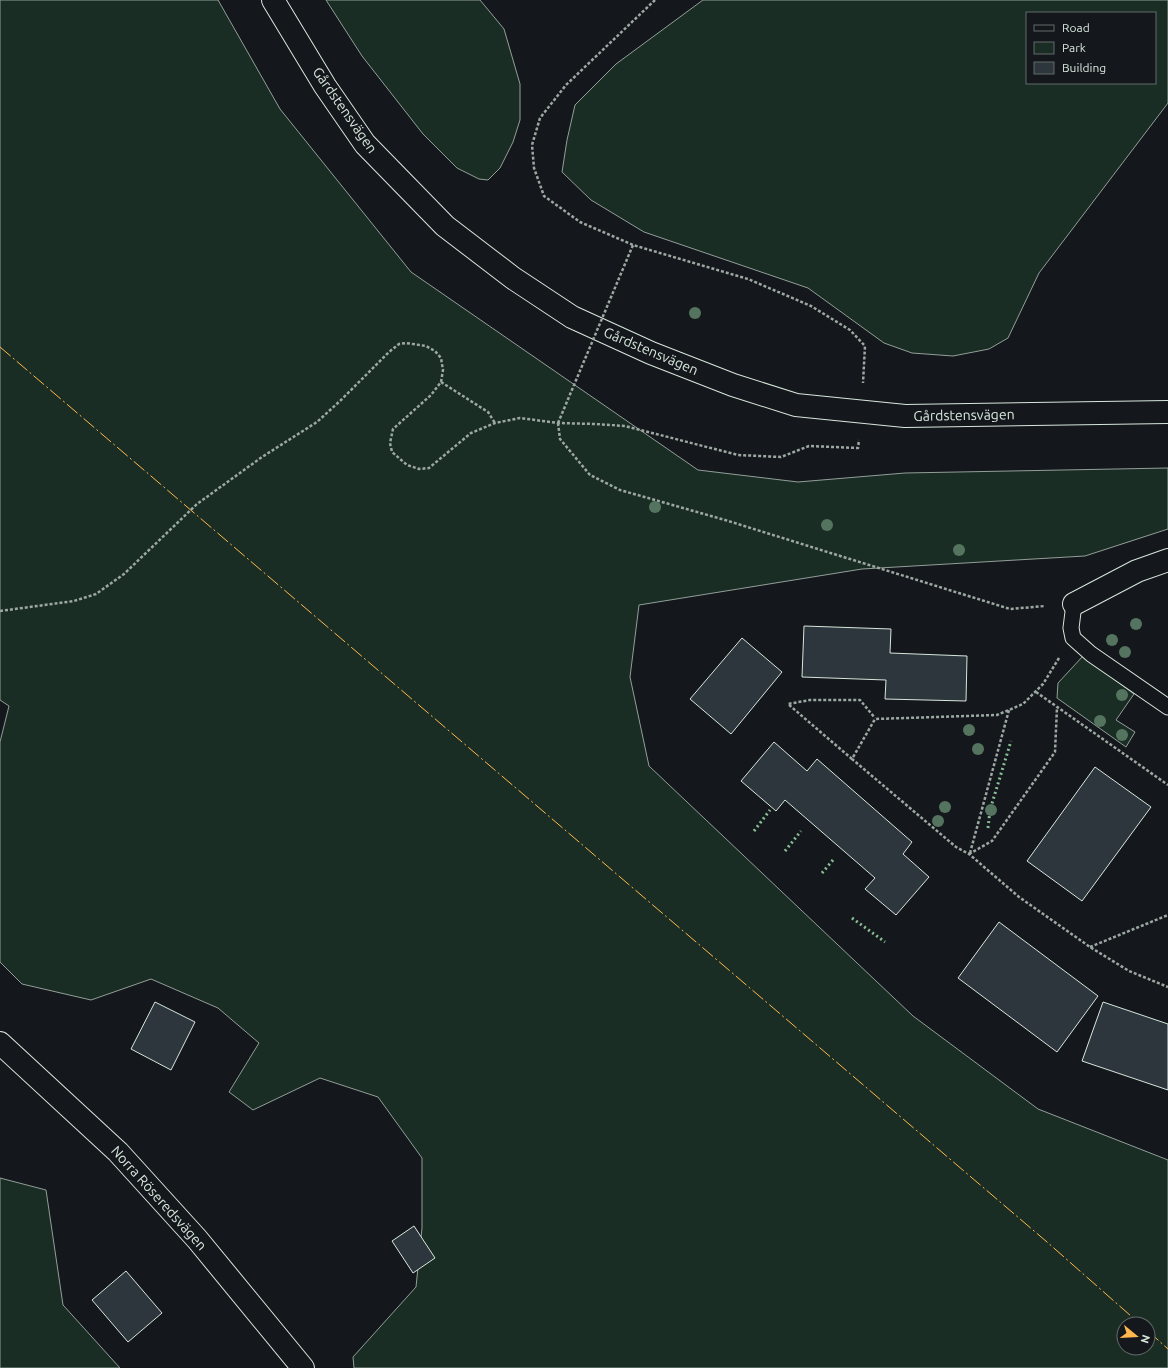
<svg xmlns="http://www.w3.org/2000/svg" width="1168" height="1368" viewBox="0 0 1168 1368" font-family="Ubuntu,sans-serif">
<style>
.green{fill:#1a2d24;stroke:#939e99;fill-rule:evenodd}
.building{fill:#2c363c;stroke:#d8e6dc}
.lines{fill:none;stroke-linecap:round;stroke-linejoin:round}
.lane-casing{stroke:#d8e6dc;stroke-width:17}
.street-casing{stroke:#d8e6dc;stroke-width:24}
.secondary-casing{stroke:#d8e6dc;stroke-width:24}
.path{stroke:#9da8a2;stroke-width:2.5;stroke-dasharray:3 2;stroke-linecap:butt}
.lane{stroke:#14181c;stroke-width:15}
.street{stroke:#14181c;stroke-width:22}
.secondary{stroke:#14181c;stroke-width:22}
.path-bridge{stroke:#9da8a2;stroke-width:2.5;stroke-dasharray:3 2;stroke-linecap:butt}
.hedge{stroke:#8ac095;stroke-width:3;stroke-dasharray:2 3;stroke-linecap:butt}
.power{stroke:#ffb74d;stroke-width:1;stroke-dasharray:14 3 2 3;stroke-linecap:butt}
.tree{fill:#55745f}
.labels{text-anchor:middle;dominant-baseline:central;stroke-width:3;stroke-linejoin:round;paint-order:stroke}
.street-label{font-size:14px;fill:#d8e6dc;stroke:#14181c}
</style>
<rect width="100%" height="100%" fill="#14181c"/>
<g class="green">
<path d="M 0,0 L 218,0 L 280,109 L 411,272 L 698,470 L 798,482 L 905,473 L 1168,468 L 1168,529 L 1085,556 L 862,569 L 639,605 L 630,677 L 649,766 L 913,1016 L 1038,1109 L 1168,1160 L 1168,1368 L 354,1368 L 353,1357 L 416,1287 L 422,1228 L 422,1158 L 378,1097 L 320,1078 L 253,1110 L 229,1092 L 259,1043 L 218,1008 L 151,979 L 91,1000 L 22,984 L 0,962 L 0,742 L 9,706 L 0,700 ZM 1124,1324 L 1148,1324 L 1148,1348 L 1124,1348 Z"/>
<polygon points="326,0 480,0 504,29 520,84 520,120 513,142 500,168 488,180 479,179 457,168 423,134 362,56"/>
<path d="M 703,0 L 1168,0 L 1168,103 L 1039,273 L 1008,338 L 989,349 L 953,356 L 912,353 L 884,343 L 808,288 L 644,232 L 591,200 L 562,172 L 567,140 L 575,105 L 616,64 ZM 1027,13 L 1155,13 L 1155,83 L 1027,83 Z"/>
<polygon points="1083,656 1134,694 1116,720 1135,732 1126,747 1057,698 1058,683"/>
<polygon points="0,1178 46,1190 63,1305 120,1368 0,1368"/>
</g>
<g class="building">
<polygon points="804,626 891,629 890,653 967,656 966,701 885,699 886,680 802,677"/>
<polygon points="742,638 782,672 731,734 690,699"/>
<polygon points="774,742 807,771 817,759 912,842 903,854 929,877 896,915 865,889 875,878 785,800 776,811 741,781"/>
<polygon points="1095,767 1151,807 1082,901 1027,861"/>
<polygon points="999,922 1098,996 1057,1052 958,978"/>
<polygon points="155,1002 195,1022 171,1070 131,1049"/>
<polygon points="1103,1002 1168,1024 1168,1090 1082,1061"/>
<polygon points="414,1226 435,1258 413,1273 392,1241"/>
<polygon points="126,1271 162,1313 128,1342 92,1300"/>
</g>
<g class="lines">
<defs>
<polyline id="lane" points="1074,604 1071,628 1073,638 1091,654 1168,707"/>
<g id="street">
<polyline points="1074,604 1137,571 1168,560"/>
<polyline points="0,1043 118,1152 197,1239 303,1368"/>
</g>
<polyline id="secondary" points="273,0 325,86 365,144 445,226 513,278 572,317 651,353 733,385 796,405 905,416 1168,412"/>
</defs>
<use href="#lane" class="lane-casing"/>
<use href="#street" class="street-casing"/>
<use href="#secondary" class="secondary-casing"/>
<g class="path">
<polyline points="655,0 566,85 540,118 532,145 534,168 544,196 580,222 633,245 748,279 811,306 850,330 865,346 863,383"/>
<polyline points="441,382 488,412 495,423"/>
<polyline points="558,423 560,439 590,475 620,490 725,520 1010,609 1045,606"/>
<polyline points="0,611 74,601 96,594 124,574 197,504 262,457 317,422 341,400 389,352 399,344 406,343 426,346 435,351 441,358 443,370 441,382 431,395 393,429 390,443 392,452 407,465 419,469 429,468 471,433 495,423 520,418 558,423 595,424 625,426 738,455 781,457 809,446 858,448 859,440"/>
<polyline points="1059,658 1043,684 1023,704 997,715 875,719 852,759 956,847 969,854 1019,897 1090,947 1129,971 1168,987"/>
<polyline points="1036,692 1168,785"/>
<polyline points="852,759 788,704 810,700 860,700 875,718"/>
<polyline points="970,853 1009,710"/>
<polyline points="969,854 992,841 1055,752 1057,707"/>
<polyline points="1090,947 1168,915"/>
</g>
<use href="#lane" class="lane"/>
<use href="#street" class="street"/>
<use href="#secondary" class="secondary"/>
<polyline class="path-bridge" points="558,423 633,245"/>
<g class="hedge">
<polyline points="988,828 990,810 1011,741"/>
<polyline points="754,831 770,810"/>
<polyline points="785,851 801,831"/>
<polyline points="822,873 833,860"/>
<polyline points="852,918 885,942"/>
</g>
<g class="power">
<polyline points="0,347 1047,1242 1140,1324"/>
<polyline points="1148,1331 1168,1349"/>
</g>
</g>
<g class="tree">
<circle cx="695" cy="313" r="6"/>
<circle cx="655" cy="507" r="6"/>
<circle cx="827" cy="525" r="6"/>
<circle cx="959" cy="550" r="6"/>
<circle cx="1136" cy="624" r="6"/>
<circle cx="1112" cy="640" r="6"/>
<circle cx="1125" cy="652" r="6"/>
<circle cx="1122" cy="695" r="6"/>
<circle cx="1100" cy="721" r="6"/>
<circle cx="969" cy="730" r="6"/>
<circle cx="1122" cy="735" r="6"/>
<circle cx="978" cy="749" r="6"/>
<circle cx="945" cy="807" r="6"/>
<circle cx="991" cy="810" r="6"/>
<circle cx="938" cy="821" r="6"/>
</g>
<g class="labels">
<g class="street-label">
<text transform="translate(345 110) rotate(55)">Gårdstensvägen</text>
<text transform="translate(651 351) rotate(23)">Gårdstensvägen</text>
<text transform="translate(964 415) rotate(-1)">Gårdstensvägen</text>
<text transform="translate(159 1198) rotate(48)">Norra Röseredsvägen</text>
</g>
</g>
<rect x="1026" y="12" width="130" height="72" fill="#14181c" stroke="#626a69"/>
<rect x="1034" y="25" width="20" height="6" fill="#14181c" stroke="#626a69"/>
<text x="1062" y="32" font-size="12" fill="#d8e6dc">Road</text>
<rect x="1034" y="42" width="20" height="12" fill="#1a2d24" stroke="#626a69"/>
<text x="1062" y="52" font-size="12" fill="#d8e6dc">Park</text>
<rect x="1034" y="62" width="20" height="12" fill="#2c363c" stroke="#626a69"/>
<text x="1062" y="72" font-size="12" fill="#d8e6dc">Building</text>
<g transform="translate(1136 1336) rotate(108)"><circle r="19" fill="#14181c" stroke="#626a69"/>
<path d="M0-3L7 15L0 10L-7 15Z" fill="#ffb74d"/>
<text y="-6" font-size="11" font-weight="bold" text-anchor="middle" fill="#d8e6dc">N</text>
</g>
</svg>
